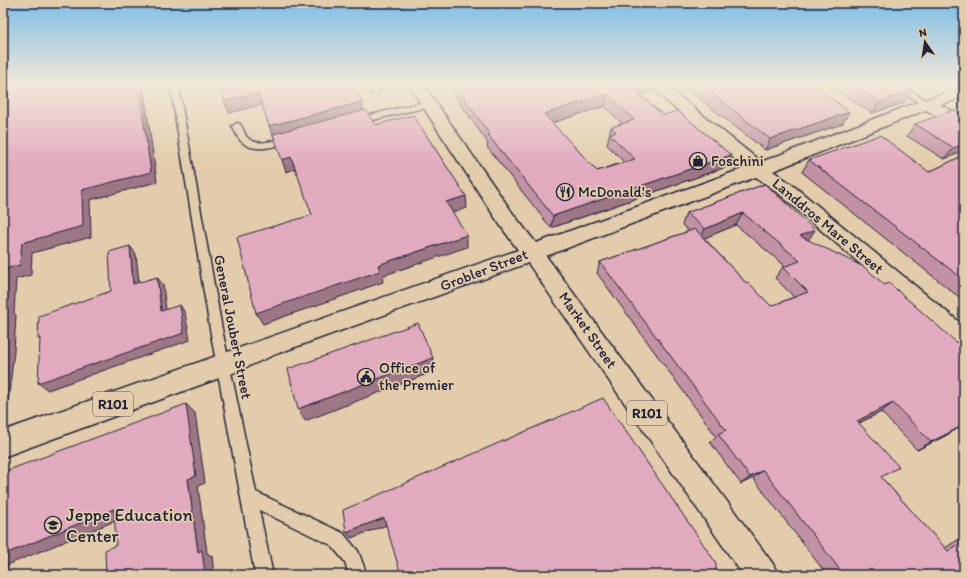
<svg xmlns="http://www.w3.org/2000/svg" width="967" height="578" viewBox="0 0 967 578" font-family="Itim,sans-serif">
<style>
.built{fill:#e2c2b1}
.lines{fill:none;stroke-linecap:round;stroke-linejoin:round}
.lane-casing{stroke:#22223b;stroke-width:3}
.street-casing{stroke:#22223b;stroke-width:3}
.primary-casing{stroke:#22223b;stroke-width:3}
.lane{fill:#e2ccab;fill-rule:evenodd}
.street{fill:#e2ccab;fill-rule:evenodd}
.primary{fill:#e2ccab;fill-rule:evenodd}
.wall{fill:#c292a4;stroke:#22223b;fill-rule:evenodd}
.shaded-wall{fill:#9e7786;stroke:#22223b}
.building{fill:#e2aabf;stroke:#22223b;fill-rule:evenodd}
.labels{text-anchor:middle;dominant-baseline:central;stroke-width:3.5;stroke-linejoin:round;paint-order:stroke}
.shield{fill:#e2ccab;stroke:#5c555d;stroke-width:1}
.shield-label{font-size:14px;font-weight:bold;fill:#22223b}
.poi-label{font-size:15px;fill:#22223b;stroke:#e2ccab;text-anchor:start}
.street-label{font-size:15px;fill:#22223b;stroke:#e2ccab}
.near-poi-label{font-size:18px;fill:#22223b;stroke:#e2ccab;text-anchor:start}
</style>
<rect width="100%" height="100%" fill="#e2ccab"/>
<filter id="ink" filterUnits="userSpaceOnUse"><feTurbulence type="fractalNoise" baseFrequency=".025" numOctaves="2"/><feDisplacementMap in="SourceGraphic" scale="8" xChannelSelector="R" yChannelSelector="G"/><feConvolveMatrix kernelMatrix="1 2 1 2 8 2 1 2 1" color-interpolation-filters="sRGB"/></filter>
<g filter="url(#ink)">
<polygon class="built" points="893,84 964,84 964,91 925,103"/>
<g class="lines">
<defs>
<g id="lane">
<polygon points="170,84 178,84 222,329 256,492 343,533 358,551 367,575 349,575 345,562 331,545 259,510 273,575 255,575 210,329"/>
<polygon points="373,84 381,84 378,94 372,94 371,92"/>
<polygon points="890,84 901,84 931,104 927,107 924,106"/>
<polygon points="429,101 433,104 432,106 356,124 351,121 353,119"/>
<path d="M 237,123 L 240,124 C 243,128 244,132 246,136 C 256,149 278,139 290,136 L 295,139 L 293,141 C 277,146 253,155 240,140 C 236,136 235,130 232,126 Z"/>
</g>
<polygon id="street" points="927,99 933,101 964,117 964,129 958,128 921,107 919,104 921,101"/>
<polygon id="primary" points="408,84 423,84 514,215 536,243 745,168 647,84 664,84 761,162 921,101 964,87 964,97 933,107 773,171 790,183 964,326 964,350 956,347 776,191 756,177 546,256 773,564 778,575 743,575 528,263 276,354 233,373 3,457 3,431 518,250 500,225"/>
</defs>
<use href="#lane" class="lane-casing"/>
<use href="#street" class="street-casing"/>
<use href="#primary" class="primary-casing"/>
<use href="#lane" class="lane"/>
<use href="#street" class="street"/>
<use href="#primary" class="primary"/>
</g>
<g class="wall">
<path d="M 447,84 L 654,84 L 652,91 L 640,95 L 663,115 L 726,167 L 551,228 L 487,147 L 488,143 ZM 605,106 L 622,124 L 611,127 L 607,145 L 624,162 L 597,171 L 552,123 Z"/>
<polygon points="681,84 818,84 816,87 849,112 842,124 765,150"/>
<polygon points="826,84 900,84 904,103 872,113"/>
<polygon points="915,124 964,151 944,159 907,136"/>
<polygon points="964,155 964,301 802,172 809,160 929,172"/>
<path d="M 765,184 L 808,240 L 962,421 L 960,427 L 945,436 L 917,450 L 881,412 L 859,423 L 881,477 L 945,548 L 964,536 L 964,575 L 827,575 L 753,478 L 741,484 L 710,442 L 716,436 L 597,273 L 600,262 L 689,231 L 682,225 L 686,213 ZM 736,225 L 785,266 L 783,267 L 775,278 L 794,297 L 771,306 L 746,283 L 704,238 Z"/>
</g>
<g class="shaded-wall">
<polygon points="138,84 143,84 157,182 90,200 91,237 32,253 31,275 16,279 14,313 16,315 14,351 8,403 3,405 3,293 5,269 22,243 82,190"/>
<polygon points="639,84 654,84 652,91 629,98 631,87"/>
<polygon points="912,91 904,103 872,113 879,102"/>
<polygon points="258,93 262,105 229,113 224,101"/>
<polygon points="607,94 605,106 542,126 544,114"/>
<polygon points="362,102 364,114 274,138 269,126"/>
<polygon points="849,112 842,124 765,150 770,139"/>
<polygon points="964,144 964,151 944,159 954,148"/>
<polygon points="731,155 726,167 551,228 553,216"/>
<polygon points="291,157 295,169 286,172 282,160"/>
<polygon points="466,196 467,208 447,214 446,202"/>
<polygon points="743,213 736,225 700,240 705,229"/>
<polygon points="815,230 807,242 800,236"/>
<polygon points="467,235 467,247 382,276 383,282 263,324 256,313 378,265"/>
<polygon points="130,246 136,254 140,292 133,284"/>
<polygon points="157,277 163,285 167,319 161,311"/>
<polygon points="180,305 185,313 190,340 48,390 38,383"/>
<polygon points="433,358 435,371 305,421 298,409"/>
<polygon points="893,403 881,412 845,430 857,421"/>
<polygon points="186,404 195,413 205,483 198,486 207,553 212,556 214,575 205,575 198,552 188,479"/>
<polygon points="960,427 945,436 917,450 931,442"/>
<polygon points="763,470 753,478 741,484 750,477"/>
<polygon points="114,509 127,516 7,565 7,575 3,575 3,555"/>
<polygon points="384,518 387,525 351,538 346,532"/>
</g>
<g class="building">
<polygon points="3,84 138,84 151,172 82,190 83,226 22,243 20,265 5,269 3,293"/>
<polygon points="219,84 351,84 362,102 269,126 258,93 224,101"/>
<path d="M 454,84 L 639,84 L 631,87 L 663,115 L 678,111 L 731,155 L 553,216 L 488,135 L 490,135 ZM 607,94 L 634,120 L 611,127 L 616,132 L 609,134 L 635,159 L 597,171 L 544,114 Z"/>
<polygon points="700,84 816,84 815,86 849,112 770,139"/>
<polygon points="851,84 900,84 912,91 879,102"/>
<polygon points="366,110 375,125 413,115 466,196 446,202 467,235 378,265 380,271 256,313 237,237 312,215 291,157 282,160 273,134"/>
<polygon points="954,110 964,116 964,144 954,148 915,124"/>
<polygon points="880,135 929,172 964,155 964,280 809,160"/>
<polygon points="765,184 815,230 800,236 864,267 885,285 889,283 964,349 964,418 962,419 960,427 931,442 893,403 857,421 899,467 881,477 948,551 964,541 964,575 844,575 763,470 750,477 718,434 726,430 600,262 695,229 746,283 748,282 771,306 808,292 783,267 800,261 743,213 705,229 686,213"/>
<polygon points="130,246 133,284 157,277 161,311 180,305 184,333 38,383 40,338 38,339 39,316 111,291 109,252"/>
<polygon points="3,306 4,306 3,325"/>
<polygon points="418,323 433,358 298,409 288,369"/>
<polygon points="603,398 716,563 716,575 401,575 384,518 346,532 343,510"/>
<polygon points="186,404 196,476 188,479 198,552 202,550 205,575 106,575 105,550 116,545 114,509 3,555 3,472"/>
</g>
</g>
<linearGradient id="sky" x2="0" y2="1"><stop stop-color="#7fbee6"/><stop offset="0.51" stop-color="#f2e8d9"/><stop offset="1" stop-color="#f2e8d9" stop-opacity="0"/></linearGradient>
<rect width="967" height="165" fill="url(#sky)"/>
<defs>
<symbol id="shop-ring" viewBox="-11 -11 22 22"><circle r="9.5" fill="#e2ccab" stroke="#22223b" stroke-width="1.5"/><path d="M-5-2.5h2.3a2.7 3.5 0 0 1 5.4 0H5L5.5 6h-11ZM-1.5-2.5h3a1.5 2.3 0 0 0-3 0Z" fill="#22223b"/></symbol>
<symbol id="restaurant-ring" viewBox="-11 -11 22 22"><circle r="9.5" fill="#e2ccab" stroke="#22223b" stroke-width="1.5"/><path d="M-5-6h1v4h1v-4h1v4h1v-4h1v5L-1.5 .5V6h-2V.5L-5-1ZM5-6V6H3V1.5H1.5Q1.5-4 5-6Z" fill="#22223b"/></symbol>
<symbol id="civic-ring" viewBox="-11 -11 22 22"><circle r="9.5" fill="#e2ccab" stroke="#22223b" stroke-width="1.5"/><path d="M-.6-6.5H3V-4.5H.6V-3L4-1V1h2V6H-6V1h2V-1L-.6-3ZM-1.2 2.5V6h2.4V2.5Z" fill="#22223b"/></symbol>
<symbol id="university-ring" viewBox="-11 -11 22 22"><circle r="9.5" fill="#e2ccab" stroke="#22223b" stroke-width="1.5"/><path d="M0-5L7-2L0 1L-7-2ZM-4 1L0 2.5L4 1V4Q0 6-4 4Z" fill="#22223b"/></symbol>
</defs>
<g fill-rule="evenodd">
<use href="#shop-ring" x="688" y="151" width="20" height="20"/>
<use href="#restaurant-ring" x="555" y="182" width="20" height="20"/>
<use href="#civic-ring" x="356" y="367" width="20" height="20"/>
<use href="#university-ring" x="43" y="515" width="20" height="20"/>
</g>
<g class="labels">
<g class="shield">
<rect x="93" y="392" width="40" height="24" rx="3"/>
<rect x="627" y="401" width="40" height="24" rx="3"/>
</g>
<g class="shield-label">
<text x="113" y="404">R101</text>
<text x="647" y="413">R101</text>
</g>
<g class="poi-label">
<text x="711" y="161">Foschini</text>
<text x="578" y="192">McDonald's</text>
<text x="379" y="368">Office of<tspan x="379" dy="17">the Premier</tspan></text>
</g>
<g class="street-label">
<text transform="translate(828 226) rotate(40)">Landdros Mare Street</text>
<text transform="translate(484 270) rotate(-21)">Grobler Street</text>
<text transform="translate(233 327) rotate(79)">General Joubert Street</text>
<text transform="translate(588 330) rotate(55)">Market Street</text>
</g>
<g class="near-poi-label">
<text x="66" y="515">Jeppe Education<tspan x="66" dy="21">Center</tspan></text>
</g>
</g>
<rect width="967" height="578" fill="none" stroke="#e2ccab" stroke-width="16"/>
<rect x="8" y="8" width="951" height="562" fill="none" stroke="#22223b" stroke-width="1.5" filter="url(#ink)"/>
<g transform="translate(925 42) rotate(347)" stroke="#e2ccab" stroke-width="3" paint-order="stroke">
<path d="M0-3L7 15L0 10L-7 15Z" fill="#22223b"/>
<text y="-6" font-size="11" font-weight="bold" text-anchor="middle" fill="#22223b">N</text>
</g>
</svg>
